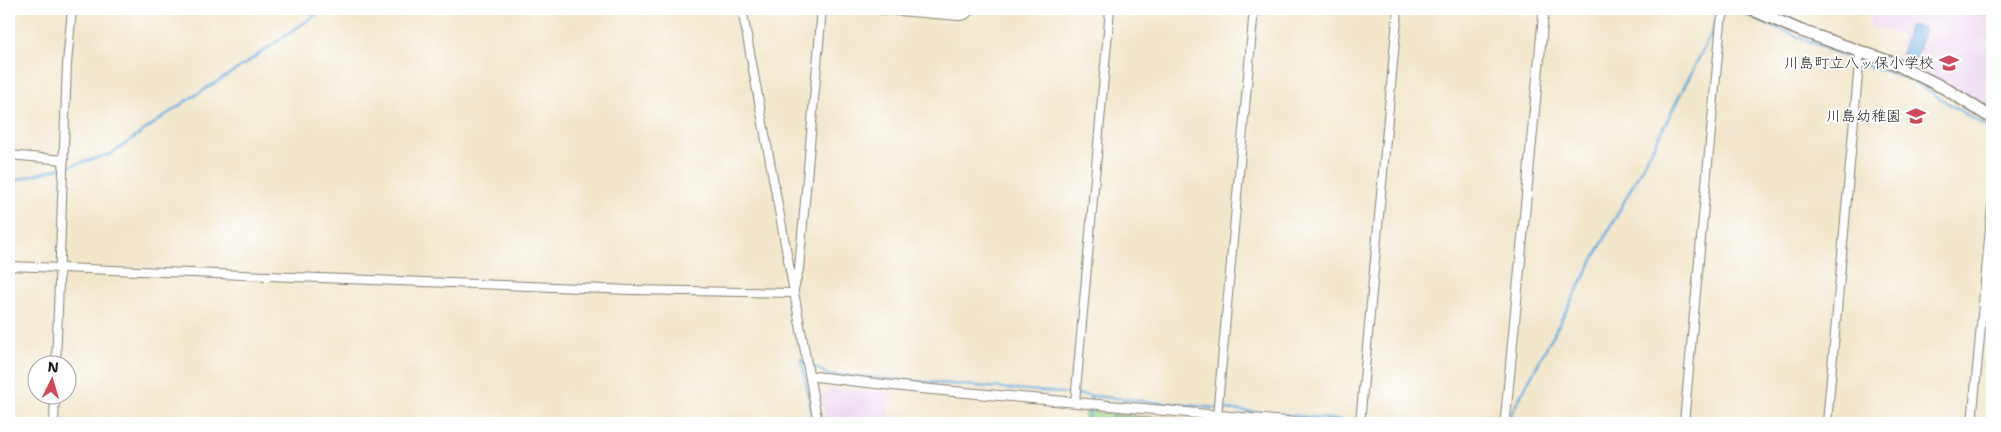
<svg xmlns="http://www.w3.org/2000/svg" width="2001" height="432" viewBox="0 0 2001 432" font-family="'Shantell Sans','Klee One',sans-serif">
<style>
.built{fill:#ead1ed}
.green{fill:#a4da8a;stroke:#607b53}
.forest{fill:#83ba76;stroke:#506b49}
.water{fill:#6baddf;stroke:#44647e}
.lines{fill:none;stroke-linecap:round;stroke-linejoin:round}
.stream{stroke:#6baddf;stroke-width:2.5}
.minor-casing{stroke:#878174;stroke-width:10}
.tertiary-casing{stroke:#878174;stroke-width:11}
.primary-casing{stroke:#878174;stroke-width:14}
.minor{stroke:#fff;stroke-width:8}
.tertiary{stroke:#fff;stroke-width:9}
.primary{stroke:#fff;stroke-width:11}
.labels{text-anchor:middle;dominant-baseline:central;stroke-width:4;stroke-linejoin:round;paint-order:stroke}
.poi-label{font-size:15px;fill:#1c1c1c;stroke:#fff;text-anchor:end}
</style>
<rect width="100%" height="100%" fill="#fff"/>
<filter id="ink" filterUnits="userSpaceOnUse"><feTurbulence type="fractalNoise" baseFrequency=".02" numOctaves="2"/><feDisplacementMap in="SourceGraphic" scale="10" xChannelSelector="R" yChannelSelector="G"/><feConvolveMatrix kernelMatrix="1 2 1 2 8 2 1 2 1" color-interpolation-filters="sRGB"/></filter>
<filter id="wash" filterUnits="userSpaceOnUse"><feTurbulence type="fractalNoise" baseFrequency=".0096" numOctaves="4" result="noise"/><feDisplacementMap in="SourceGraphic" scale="20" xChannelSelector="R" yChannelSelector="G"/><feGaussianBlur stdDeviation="1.12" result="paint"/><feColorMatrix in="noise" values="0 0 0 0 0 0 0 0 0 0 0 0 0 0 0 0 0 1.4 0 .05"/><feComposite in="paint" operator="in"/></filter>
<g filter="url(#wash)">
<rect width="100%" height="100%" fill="#f2e6cb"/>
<g class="built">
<polygon points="1875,9 1992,9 1992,113 1897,59 1901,36 1868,25"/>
<polygon points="830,388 891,393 888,423 826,423 821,398"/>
</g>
<polygon class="green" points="1085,411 1219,423 1084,423"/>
<polygon class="forest" points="1112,414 1202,422 1202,423 1111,422"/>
<polygon class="water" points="1909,25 1924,28 1917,59 1902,56"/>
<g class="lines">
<g class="stream">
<polyline points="1732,9 1871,67 1907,78 1992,130"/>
<polyline points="66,167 111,154 183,103 239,68 324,9"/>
<polyline points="9,182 60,168"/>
<polyline points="805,362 801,359 814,423"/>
<polyline points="810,364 827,374 1052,392 1369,423"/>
<polyline points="1509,418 1668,119 1712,32 1720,9"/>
<polyline points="1088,423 1091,396"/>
</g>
</g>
</g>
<g filter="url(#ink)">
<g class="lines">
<defs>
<g id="minor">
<polyline points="742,9 818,423"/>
<polyline points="874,9 959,16 965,15 972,9"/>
<polyline points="9,155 64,160"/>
<polyline points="9,266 631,290 793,293 799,269 822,9"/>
<polyline points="56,364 67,64 72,9"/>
<polyline points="1075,402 1110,9"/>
<polyline points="1217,416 1254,9"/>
<polyline points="54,423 55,394"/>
<polyline points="1360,423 1398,9"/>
<polyline points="1684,423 1721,22 1726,9"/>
<polyline points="1827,423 1860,52"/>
<polyline points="1972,423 1992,206"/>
</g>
<g id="tertiary">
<polyline points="811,376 915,388 1303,423"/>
<polyline points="1505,423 1544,9"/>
</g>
<polyline id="primary" points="1751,9 1799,30 1896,64 1946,89 1992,118"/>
</defs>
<use href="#minor" class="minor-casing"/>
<use href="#tertiary" class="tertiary-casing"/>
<use href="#primary" class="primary-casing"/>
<use href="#minor" class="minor"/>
<use href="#tertiary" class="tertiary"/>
<use href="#primary" class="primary"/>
</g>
</g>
<defs>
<symbol id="school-bare" viewBox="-9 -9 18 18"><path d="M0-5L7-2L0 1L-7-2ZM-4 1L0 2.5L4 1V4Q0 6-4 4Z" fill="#d1495b" stroke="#fff" stroke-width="2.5" paint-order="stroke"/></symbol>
</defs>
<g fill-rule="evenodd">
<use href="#school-bare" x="1935" y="49" width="28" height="28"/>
<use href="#school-bare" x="1902" y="102" width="28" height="28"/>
</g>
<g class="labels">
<g class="poi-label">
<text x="1934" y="63">川島町立八ッ保小学校</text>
<text x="1901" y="116">川島幼稚園</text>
</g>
</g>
<rect width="2001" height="432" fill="none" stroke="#fff" stroke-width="30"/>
<g transform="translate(52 380) rotate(5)"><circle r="24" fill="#ffffff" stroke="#a4a4a4"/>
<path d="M0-4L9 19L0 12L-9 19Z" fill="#d1495b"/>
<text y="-8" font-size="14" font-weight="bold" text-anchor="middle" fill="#1c1c1c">N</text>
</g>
</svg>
